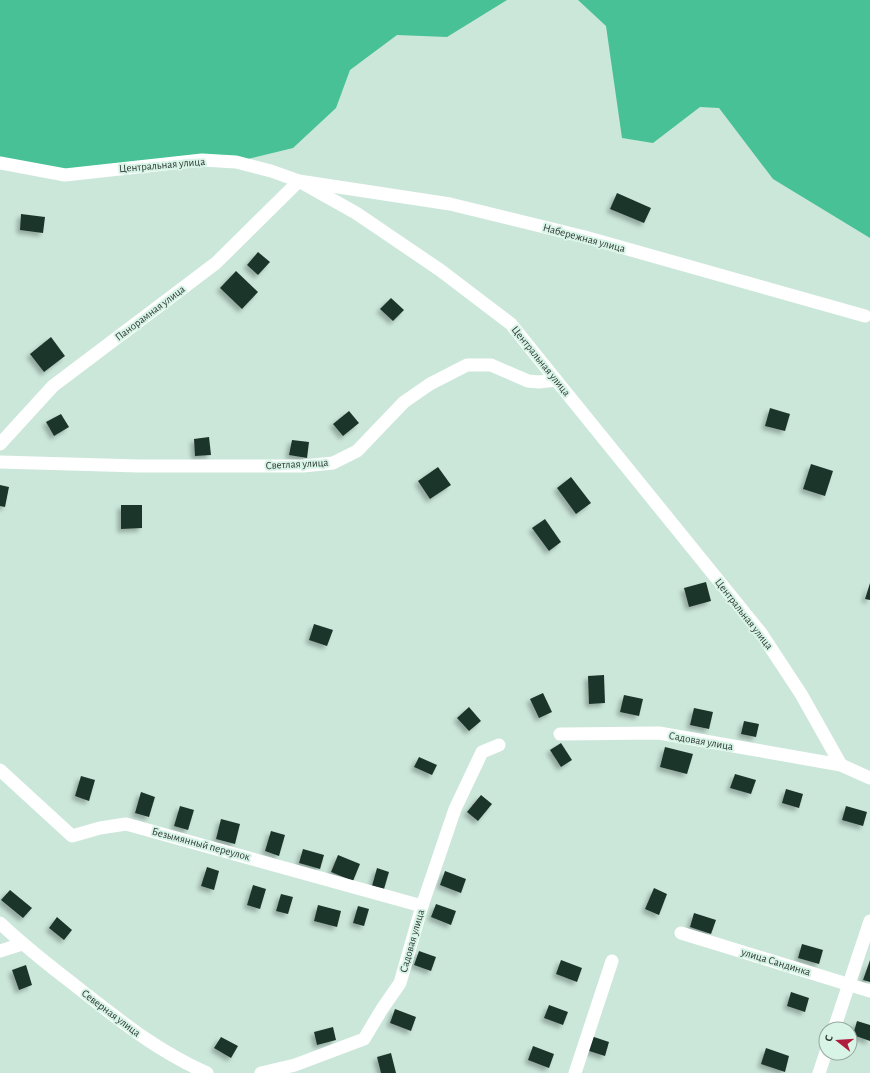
<svg xmlns="http://www.w3.org/2000/svg" width="870" height="1073" viewBox="0 0 870 1073" font-family="'Alegreya Sans',sans-serif">
<style>
.forest{fill:#47c195}
.building{fill:#1e352b;filter:url(#shadow)}
.lines{fill:none;stroke-linecap:round;stroke-linejoin:round}
.street{stroke:#fff;stroke-width:13}
.labels{text-anchor:middle;dominant-baseline:central;stroke-width:4;stroke-linejoin:round;paint-order:stroke}
.street-label{font-size:11px;fill:#2e3934;stroke:#d8f4e7}
</style>
<defs>
<filter id="shadow"><feDropShadow dx="-3.5" dy="3.5" stdDeviation="2" flood-color="#0004"/></filter>
</defs>
<rect width="100%" height="100%" fill="#cbe7da"/>
<g class="forest">
<polygon points="0,0 507,0 447,37 397,35 350,70 336,108 293,148 236,162 65,175 0,163"/>
<polygon points="578,0 870,0 870,238 773,179 719,108 700,107 653,143 622,138 606,26"/>
</g>
<g class="building">
<polygon points="617,193 651,208 644,223 610,209"/>
<polygon points="21,214 45,217 43,233 20,230"/>
<polygon points="258,252 270,262 258,275 247,265"/>
<polygon points="236,271 258,292 242,309 220,288"/>
<polygon points="391,298 404,310 393,321 380,309"/>
<polygon points="51,337 65,356 44,372 30,354"/>
<polygon points="770,408 790,414 785,431 765,426"/>
<polygon points="349,411 359,423 343,436 333,424"/>
<polygon points="61,414 69,427 54,436 46,422"/>
<polygon points="209,437 211,455 195,456 194,439"/>
<polygon points="292,440 309,442 307,458 289,455"/>
<polygon points="811,464 833,471 825,496 803,489"/>
<polygon points="438,467 451,485 430,499 418,481"/>
<polygon points="571,477 591,503 576,514 557,488"/>
<polygon points="0,485 9,487 5,507 0,506"/>
<polygon points="121,505 142,505 142,528 121,529"/>
<polygon points="545,519 561,542 549,551 532,528"/>
<polygon points="706,582 711,601 689,607 684,588"/>
<polygon points="870,583 870,600 865,599"/>
<polygon points="314,624 333,630 327,646 309,640"/>
<polygon points="604,675 605,703 589,704 588,676"/>
<polygon points="543,693 552,712 539,718 530,699"/>
<polygon points="624,695 643,699 639,716 620,712"/>
<polygon points="469,707 481,721 469,731 457,718"/>
<polygon points="694,708 713,712 709,729 690,725"/>
<polygon points="744,721 759,724 756,737 741,734"/>
<polygon points="561,743 572,760 561,767 550,750"/>
<polygon points="665,747 693,754 687,774 660,767"/>
<polygon points="419,757 437,765 432,775 414,767"/>
<polygon points="735,774 756,780 751,794 730,788"/>
<polygon points="81,776 95,780 89,801 75,796"/>
<polygon points="786,789 803,794 799,808 782,803"/>
<polygon points="141,792 155,797 149,817 135,813"/>
<polygon points="481,795 492,804 478,821 467,812"/>
<polygon points="180,806 194,810 188,830 174,826"/>
<polygon points="846,806 867,812 863,826 842,820"/>
<polygon points="221,819 240,824 235,844 216,839"/>
<polygon points="271,831 285,835 279,856 265,851"/>
<polygon points="303,849 324,855 320,869 299,863"/>
<polygon points="338,855 360,864 353,881 331,872"/>
<polygon points="207,867 219,871 214,890 201,886"/>
<polygon points="377,868 389,872 384,889 372,886"/>
<polygon points="445,871 466,879 461,893 440,885"/>
<polygon points="253,885 266,889 260,909 247,905"/>
<polygon points="654,888 667,894 659,915 645,909"/>
<polygon points="10,890 32,908 23,918 1,900"/>
<polygon points="281,894 293,897 288,914 276,911"/>
<polygon points="436,904 456,911 451,925 431,917"/>
<polygon points="318,905 341,911 337,927 314,921"/>
<polygon points="358,906 369,909 364,926 353,923"/>
<polygon points="694,913 716,920 711,934 690,927"/>
<polygon points="57,917 72,930 64,940 49,928"/>
<polygon points="802,944 823,950 819,964 798,958"/>
<polygon points="419,951 436,957 431,971 414,965"/>
<polygon points="561,960 582,968 577,982 556,974"/>
<polygon points="870,960 870,982 863,980"/>
<polygon points="26,965 32,985 19,990 12,970"/>
<polygon points="791,992 809,998 805,1012 787,1006"/>
<polygon points="549,1005 568,1012 563,1025 544,1018"/>
<polygon points="395,1009 416,1017 411,1031 390,1023"/>
<polygon points="857,1021 870,1025 870,1041 853,1035"/>
<polygon points="333,1027 336,1040 317,1045 314,1032"/>
<polygon points="591,1036 609,1042 605,1056 586,1050"/>
<polygon points="221,1037 238,1046 231,1058 214,1048"/>
<polygon points="533,1046 554,1054 549,1068 528,1060"/>
<polygon points="766,1048 789,1056 785,1072 761,1064"/>
<polygon points="391,1053 396,1073 381,1073 377,1057"/>
</g>
<g class="lines">
<g class="street">
<polyline points="0,163 65,175 202,160 236,162 271,171 299,181 356,213 440,270 511,324 556,380 761,633 801,694 841,765"/>
<polyline points="0,444 53,386 216,263 299,181 450,204 585,237 865,316"/>
<polyline points="0,462 139,466 303,466 333,463 357,451 404,402 430,384 467,365 491,365 528,381 539,382 556,380"/>
<polyline points="560,734 659,733 841,765 870,778"/>
<polyline points="0,770 72,836 100,828 126,824 422,906"/>
<path d="M 0,923 C 26,948 54,969 82,991 C 123,1023 159,1052 207,1073"/>
<polyline points="681,933 870,991"/>
<polyline points="0,951 22,944"/>
<polyline points="834,1029 870,921"/>
<polyline points="261,1073 295,1065 364,1039 382,1009 400,983 422,906 455,809 482,752 499,745"/>
<polyline points="575,1073 612,961"/>
<polyline points="819,1073 826,1052"/>
</g>
</g>
<g class="labels">
<g class="street-label">
<text transform="translate(162 165) rotate(-5)">Центральная улица</text>
<text transform="translate(584 238) rotate(15)">Набережная улица</text>
<text transform="translate(150 313) rotate(-37)">Панорамная улица</text>
<text transform="translate(541 361) rotate(51)">Центральная улица</text>
<text transform="translate(297 464) rotate(-3)">Светлая улица</text>
<text transform="translate(744 614) rotate(52)">Центральная улица</text>
<text transform="translate(701 741) rotate(10)">Садовая улица</text>
<text transform="translate(201 844) rotate(15)">Безымянный переулок</text>
<text transform="translate(412 941) rotate(-74)">Садовая улица</text>
<text transform="translate(776 962) rotate(17)">улица Сандинка</text>
<text transform="translate(111 1013) rotate(37)">Северная улица</text>
</g>
</g>
<g transform="translate(838 1041) rotate(287)"><circle r="19" fill="#d8f4e7" stroke="#94a99f"/>
<path d="M0-3L7 15L0 10L-7 15Z" fill="#b01c3e"/>
<text y="-6" font-size="11" font-weight="bold" text-anchor="middle" fill="#2e3934">С</text>
</g>
</svg>
